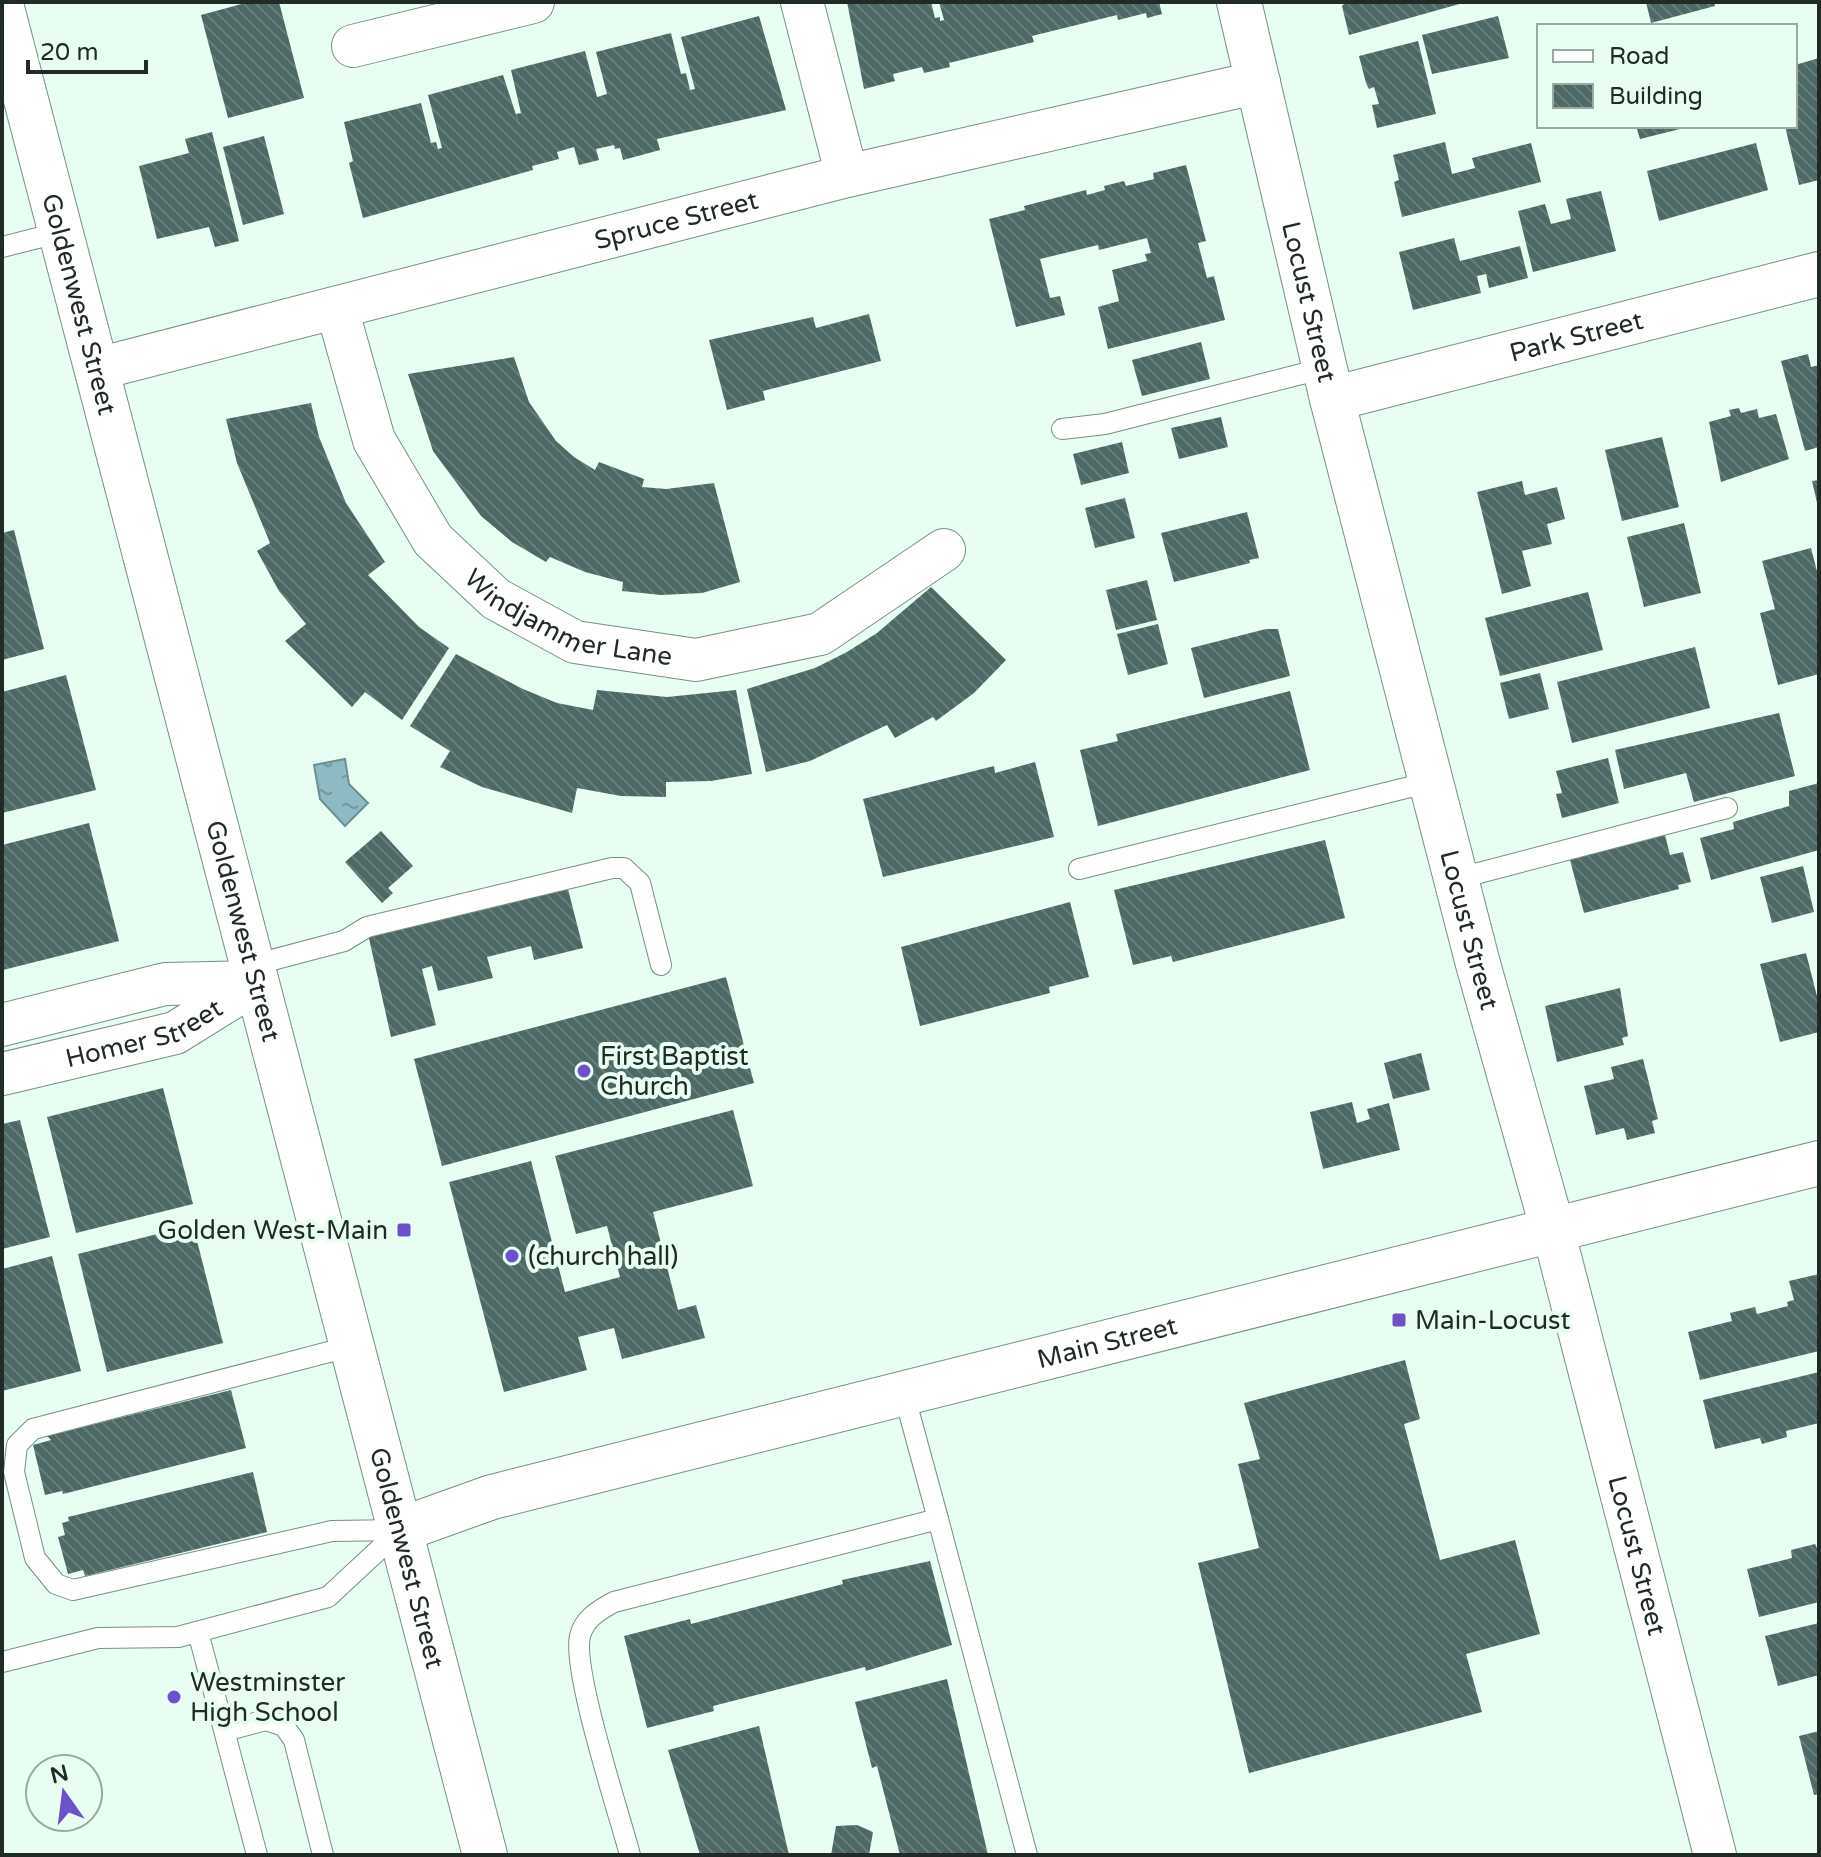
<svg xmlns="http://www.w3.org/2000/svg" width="1821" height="1857" viewBox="0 0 1821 1857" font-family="'Varela Round',sans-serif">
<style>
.water{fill:url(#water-ripples);stroke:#6d8f94;stroke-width:2}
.building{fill:url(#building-back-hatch)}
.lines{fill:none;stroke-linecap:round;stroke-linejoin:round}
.service-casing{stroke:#778f81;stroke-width:22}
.minor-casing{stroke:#778f81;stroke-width:44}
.tertiary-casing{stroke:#778f81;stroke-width:46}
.secondary-casing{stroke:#778f81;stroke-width:46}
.service{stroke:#fff;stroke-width:20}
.minor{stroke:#fff;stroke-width:42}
.tertiary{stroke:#fff;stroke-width:44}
.secondary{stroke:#fff;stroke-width:44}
.poi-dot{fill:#6d51cb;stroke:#e9fef2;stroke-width:3}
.labels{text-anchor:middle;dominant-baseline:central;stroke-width:8;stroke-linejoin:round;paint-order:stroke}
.street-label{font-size:26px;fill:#212b26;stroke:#e9fef2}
.poi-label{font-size:26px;fill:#212b26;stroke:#e9fef2;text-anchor:start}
</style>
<defs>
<pattern id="water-ripples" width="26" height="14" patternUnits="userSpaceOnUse" patternTransform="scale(2)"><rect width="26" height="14" fill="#8ebac3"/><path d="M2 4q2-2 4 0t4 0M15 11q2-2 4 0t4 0" fill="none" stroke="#74979e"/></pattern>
<pattern id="building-back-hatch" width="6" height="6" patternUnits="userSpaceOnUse" patternTransform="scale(2)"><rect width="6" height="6" fill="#4d6965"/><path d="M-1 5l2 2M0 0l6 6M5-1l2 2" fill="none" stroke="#697e7b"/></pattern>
</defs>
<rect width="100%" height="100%" fill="#e9fef2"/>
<polygon class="water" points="345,759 349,784 368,803 345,826 320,799 314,765"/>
<g class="building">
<polygon points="249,2 279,2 304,98 228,118 201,15"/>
<polygon points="847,2 931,2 935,18 940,17 940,21 944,20 939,2 1159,2 1162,14 1147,18 1146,13 1118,20 1117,15 1032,36 1034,42 949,63 950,67 924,73 922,67 893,74 895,81 864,89"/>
<polygon points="1346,2 1463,2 1463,3 1349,35 1342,6"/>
<polygon points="1646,2 1714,2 1715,6 1651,23"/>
<polygon points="759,16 786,110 657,139 660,150 623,160 620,148 615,149 614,145 596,149 599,160 579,165 574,147 557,152 559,159 532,166 533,170 363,218 349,163 353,161 344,122 421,103 431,143 436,142 438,149 442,148 428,95 503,75 520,127 516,114 521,113 511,70 585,51 597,97 607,94 596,52 671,33 681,74 686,73 690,90 695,89 681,37"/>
<polygon points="1498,16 1509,58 1432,74 1422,35"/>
<polygon points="1418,41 1436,114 1377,128 1372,105 1379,104 1374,87 1369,89 1366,83 1359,56"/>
<polygon points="1819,58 1819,180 1799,185 1785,126 1795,126 1795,65"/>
<polygon points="1636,126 1688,126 1688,127 1640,139"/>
<polygon points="212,132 239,241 215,247 209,227 157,239 139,166 189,153 185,139"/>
<polygon points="264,136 284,214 243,225 223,147"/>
<polygon points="1445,142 1452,174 1475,168 1472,158 1531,143 1541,182 1402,217 1394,182 1399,180 1393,155"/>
<polygon points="1756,143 1768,190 1659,221 1647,171"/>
<polygon points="1186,165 1206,241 1198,243 1207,278 1214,276 1225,320 1108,349 1098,307 1119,301 1112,270 1147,261 1145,254 1151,253 1147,238 1099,250 1098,245 1040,259 1050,298 1060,296 1065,315 1016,327 989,219 1025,210 1024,206 1086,190 1087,195 1105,190 1104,186 1124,181 1126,186 1154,179 1153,173"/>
<polygon points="1601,191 1616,251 1533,272 1518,211 1545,204 1551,224 1571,219 1566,199"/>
<polygon points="1454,238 1460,261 1520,246 1528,278 1489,288 1486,274 1477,276 1481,293 1413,310 1399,252"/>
<polygon points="869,314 881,361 763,391 765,400 727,410 709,340 813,317 816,328"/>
<polygon points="1201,342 1210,379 1142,396 1132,360"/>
<polygon points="1808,354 1811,367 1819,365 1819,447 1805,451 1781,361"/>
<polygon points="514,357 529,402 556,441 574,457 595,470 599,462 644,479 642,487 666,489 714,483 740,582 702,593 661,595 622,591 623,582 585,572 550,557 546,562 512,542 481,516 433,451 408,374"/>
<polygon points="311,403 319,437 346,503 385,562 368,575 419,627 449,648 402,720 365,692 352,707 285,641 306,624 279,591 257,551 270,543 237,463 226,419"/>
<polygon points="1739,408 1741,413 1757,409 1759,418 1776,414 1789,459 1721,482 1709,422 1731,416 1729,410"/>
<polygon points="1221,417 1228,447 1179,459 1171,428"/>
<polygon points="1662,437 1679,507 1622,521 1605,450"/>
<polygon points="1122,442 1129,473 1081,485 1073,454"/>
<polygon points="1819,480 1819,507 1818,507 1812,481"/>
<polygon points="1522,481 1525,495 1557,487 1565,519 1547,524 1552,544 1522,551 1531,586 1502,594 1477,492"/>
<polygon points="1125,498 1135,538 1095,548 1085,508"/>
<polygon points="1247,512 1259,558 1249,560 1250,563 1174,582 1161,533"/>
<polygon points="1684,523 1701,593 1644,607 1627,537"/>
<polygon points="14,530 44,649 2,660 2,533"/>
<polygon points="1811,548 1819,579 1819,674 1778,685 1760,613 1775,609 1762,561"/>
<polygon points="1147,580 1157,620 1116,630 1106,590"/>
<polygon points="931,587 1006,660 974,693 936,721 933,717 895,738 887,725 810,761 766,772 747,689 815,668 847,652 877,633"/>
<polygon points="1588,592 1603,650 1500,676 1485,618"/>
<polygon points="1158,624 1168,664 1128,675 1117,634"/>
<polygon points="1266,629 1278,629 1290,676 1204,698 1191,648"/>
<polygon points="1695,647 1710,708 1572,743 1557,682"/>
<polygon points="456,654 523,689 557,703 593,710 597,690 667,697 736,690 752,774 711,781 666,782 666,797 621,796 577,788 572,813 482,787 440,767 450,751 410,726"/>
<polygon points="1540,673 1549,709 1509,719 1500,683"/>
<polygon points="66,675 96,790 2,813 2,692"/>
<polygon points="1290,691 1310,770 1098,826 1080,750 1118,741 1116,734"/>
<polygon points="1779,713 1795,776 1694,802 1686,773 1624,789 1615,750"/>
<polygon points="1608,758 1619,803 1562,818 1556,794 1562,793 1556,771"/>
<polygon points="1035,762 1054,837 883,877 863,799 994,766 995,773"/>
<polygon points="1819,783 1819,850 1711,880 1700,838 1734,829 1733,822 1789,806 1789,791"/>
<polygon points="89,823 119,941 3,970 2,845"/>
<polygon points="381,831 413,866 388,888 393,893 382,903 345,862"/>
<polygon points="1665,835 1670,855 1683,852 1691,882 1678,885 1679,889 1584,913 1570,860"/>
<polygon points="1325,840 1345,918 1173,962 1171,956 1133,965 1114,890"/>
<polygon points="1803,866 1814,912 1772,923 1760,877"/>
<polygon points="567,885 583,948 534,960 531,946 487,957 493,978 438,991 432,966 422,969 436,1025 391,1037 368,934"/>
<polygon points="1070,902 1089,977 1049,987 1050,993 920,1026 901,947"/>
<polygon points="1806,953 1819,1004 1819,1032 1780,1042 1760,964"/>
<polygon points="726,977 754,1083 442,1166 414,1059"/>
<polygon points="1620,988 1628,1036 1622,1038 1624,1045 1557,1062 1545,1006"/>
<polygon points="1421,1053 1430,1090 1393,1099 1384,1063"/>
<polygon points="1643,1059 1658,1119 1652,1121 1655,1133 1627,1140 1624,1128 1596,1135 1584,1086 1614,1079 1611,1067"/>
<polygon points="163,1088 193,1204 76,1233 47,1117"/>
<polygon points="1352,1102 1357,1123 1370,1119 1367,1109 1389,1103 1400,1150 1323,1169 1310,1112"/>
<polygon points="733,1110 753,1186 653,1212 678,1310 696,1305 705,1338 622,1359 614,1328 578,1337 587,1370 504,1392 449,1182 531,1161 565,1292 620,1277 607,1226 576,1234 555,1156"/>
<polygon points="20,1120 50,1237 2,1249 2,1124"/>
<polygon points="193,1225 223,1343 107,1372 78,1254"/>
<polygon points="52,1256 81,1371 2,1391 2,1269"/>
<polygon points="1819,1274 1819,1351 1700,1380 1688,1332 1732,1321 1730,1313 1755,1307 1757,1314 1788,1306 1787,1302 1794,1300 1789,1281"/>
<polygon points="1405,1360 1420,1419 1404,1424 1440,1560 1515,1540 1540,1634 1466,1654 1482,1712 1249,1773 1198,1563 1259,1548 1238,1464 1260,1459 1244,1403"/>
<polygon points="1819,1372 1819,1423 1786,1431 1787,1437 1762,1444 1760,1438 1715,1449 1703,1400"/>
<polygon points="231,1390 246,1448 63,1494 62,1491 45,1495 33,1445 51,1440 47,1436"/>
<polygon points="253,1472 267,1532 85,1576 83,1570 68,1574 58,1537 65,1535 62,1523 69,1521 68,1517"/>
<polygon points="1815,1544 1819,1552 1819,1602 1759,1617 1747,1569 1792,1558 1791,1550"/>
<polygon points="930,1561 952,1645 866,1671 865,1667 713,1706 714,1711 647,1728 624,1636 690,1619 691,1624 843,1584 842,1580"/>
<polygon points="1819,1623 1819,1675 1778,1686 1765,1636"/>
<polygon points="947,1679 988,1855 900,1855 877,1766 872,1768 855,1702"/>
<polygon points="759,1726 789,1855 700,1855 668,1750"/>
<polygon points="1819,1731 1819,1794 1814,1795 1799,1736"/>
<polygon points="857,1825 873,1832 869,1855 831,1855 836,1826"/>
</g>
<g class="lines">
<defs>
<g id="service">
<polyline points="2,247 61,232"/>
<polyline points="1062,429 1105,424 1325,368"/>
<polyline points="1079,869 1430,782"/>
<polyline points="1456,879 1727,808"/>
<polyline points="253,965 344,941 367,927 612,868 624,868 640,883 661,965"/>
<polyline points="352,1346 33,1429 17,1445 14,1472 35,1558 56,1584 73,1590 332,1531 400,1530"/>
<polyline points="904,1394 938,1519"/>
<polyline points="198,1632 257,1855"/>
<polyline points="2,1662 98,1638 178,1637 328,1597 400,1530"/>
<polyline points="225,1731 266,1720 284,1726 294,1740 323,1855"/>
<path d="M 630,1855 C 619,1813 572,1671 580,1636 C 584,1619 599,1610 614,1602 L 938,1519 L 1027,1855"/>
</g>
<g id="minor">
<polyline points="802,2 847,176"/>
<polyline points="353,46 533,2"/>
<path id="s1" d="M 337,309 L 374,440 L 433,540 L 496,599 L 575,642 L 696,660 L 820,634 L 944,550"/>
<path id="s2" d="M 97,369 L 847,176 L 1259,82"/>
<polyline points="2,1025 165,984 256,982"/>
<path id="s3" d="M 2,1074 L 175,1033 L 257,982"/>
<path id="s4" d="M 1553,1230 L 1715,1855"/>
</g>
<g id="tertiary">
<path id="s5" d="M 1239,2 L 1332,399 L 1478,964 L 1553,1230"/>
<path id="s6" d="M 1332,399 L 1819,274"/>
<path id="s7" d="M 400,1530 L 492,1497 L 1819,1163"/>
</g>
<g id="secondary">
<path id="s8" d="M 2,8 L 485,1855"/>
</g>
</defs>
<use href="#service" class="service-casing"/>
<use href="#minor" class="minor-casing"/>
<use href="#tertiary" class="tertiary-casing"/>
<use href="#secondary" class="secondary-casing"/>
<use href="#service" class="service"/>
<use href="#minor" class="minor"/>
<use href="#tertiary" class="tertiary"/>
<use href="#secondary" class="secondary"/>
</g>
<g class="poi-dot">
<circle cx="584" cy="1071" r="8"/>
<rect x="396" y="1222" width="16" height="16" rx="4"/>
<circle cx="512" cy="1256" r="8"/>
<rect x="1391" y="1312" width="16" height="16" rx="4"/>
<circle cx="174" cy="1697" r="8"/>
</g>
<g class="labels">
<g class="street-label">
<text stroke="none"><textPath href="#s2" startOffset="598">Spruce Street</textPath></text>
<text stroke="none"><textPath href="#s5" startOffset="308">Locust Street</textPath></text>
<text stroke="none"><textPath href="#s8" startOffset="306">Goldenwest Street</textPath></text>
<text stroke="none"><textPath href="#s6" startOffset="252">Park Street</textPath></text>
<text stroke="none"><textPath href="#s1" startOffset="414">Windjammer Lane</textPath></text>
<text stroke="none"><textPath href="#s5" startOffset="956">Locust Street</textPath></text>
<text stroke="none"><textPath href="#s8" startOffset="954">Goldenwest Street</textPath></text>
<text stroke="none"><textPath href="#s3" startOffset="148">Homer Street</textPath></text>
<text stroke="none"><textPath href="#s7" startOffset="732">Main Street</textPath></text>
<text stroke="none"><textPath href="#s4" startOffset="336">Locust Street</textPath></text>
<text stroke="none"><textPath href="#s8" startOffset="1602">Goldenwest Street</textPath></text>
</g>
<g class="poi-label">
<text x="600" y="1056">First Baptist<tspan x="600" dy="30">Church</tspan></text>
<text x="388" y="1230" text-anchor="end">Golden West-Main</text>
<text x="528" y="1256">(church hall)</text>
<text x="1415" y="1320">Main-Locust</text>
<text x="190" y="1682">Westminster<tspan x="190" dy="30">High School</tspan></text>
</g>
</g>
<rect width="1821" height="1857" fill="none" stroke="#212b26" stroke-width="8"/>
<rect x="1537" y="24" width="260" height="104" fill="#e9fef2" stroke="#99aaa0" stroke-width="2"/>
<rect x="1553" y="50" width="40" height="12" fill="#ffffff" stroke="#99aaa0" stroke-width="2"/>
<text x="1609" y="64" font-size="24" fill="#212b26">Road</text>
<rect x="1553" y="84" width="40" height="24" fill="url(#building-back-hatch)" stroke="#99aaa0" stroke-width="2"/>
<text x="1609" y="104" font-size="24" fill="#212b26">Building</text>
<g transform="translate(64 1793) rotate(346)"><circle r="38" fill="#e9fef2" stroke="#99aaa0" stroke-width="2"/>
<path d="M0-6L14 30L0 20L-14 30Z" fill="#6d51cb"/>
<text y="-12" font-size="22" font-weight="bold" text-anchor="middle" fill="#212b26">N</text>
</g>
<path d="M28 60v12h118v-12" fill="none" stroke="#212b26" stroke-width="4"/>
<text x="40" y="60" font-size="24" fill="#212b26" stroke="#e9fef2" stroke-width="6" paint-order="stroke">20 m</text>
</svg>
